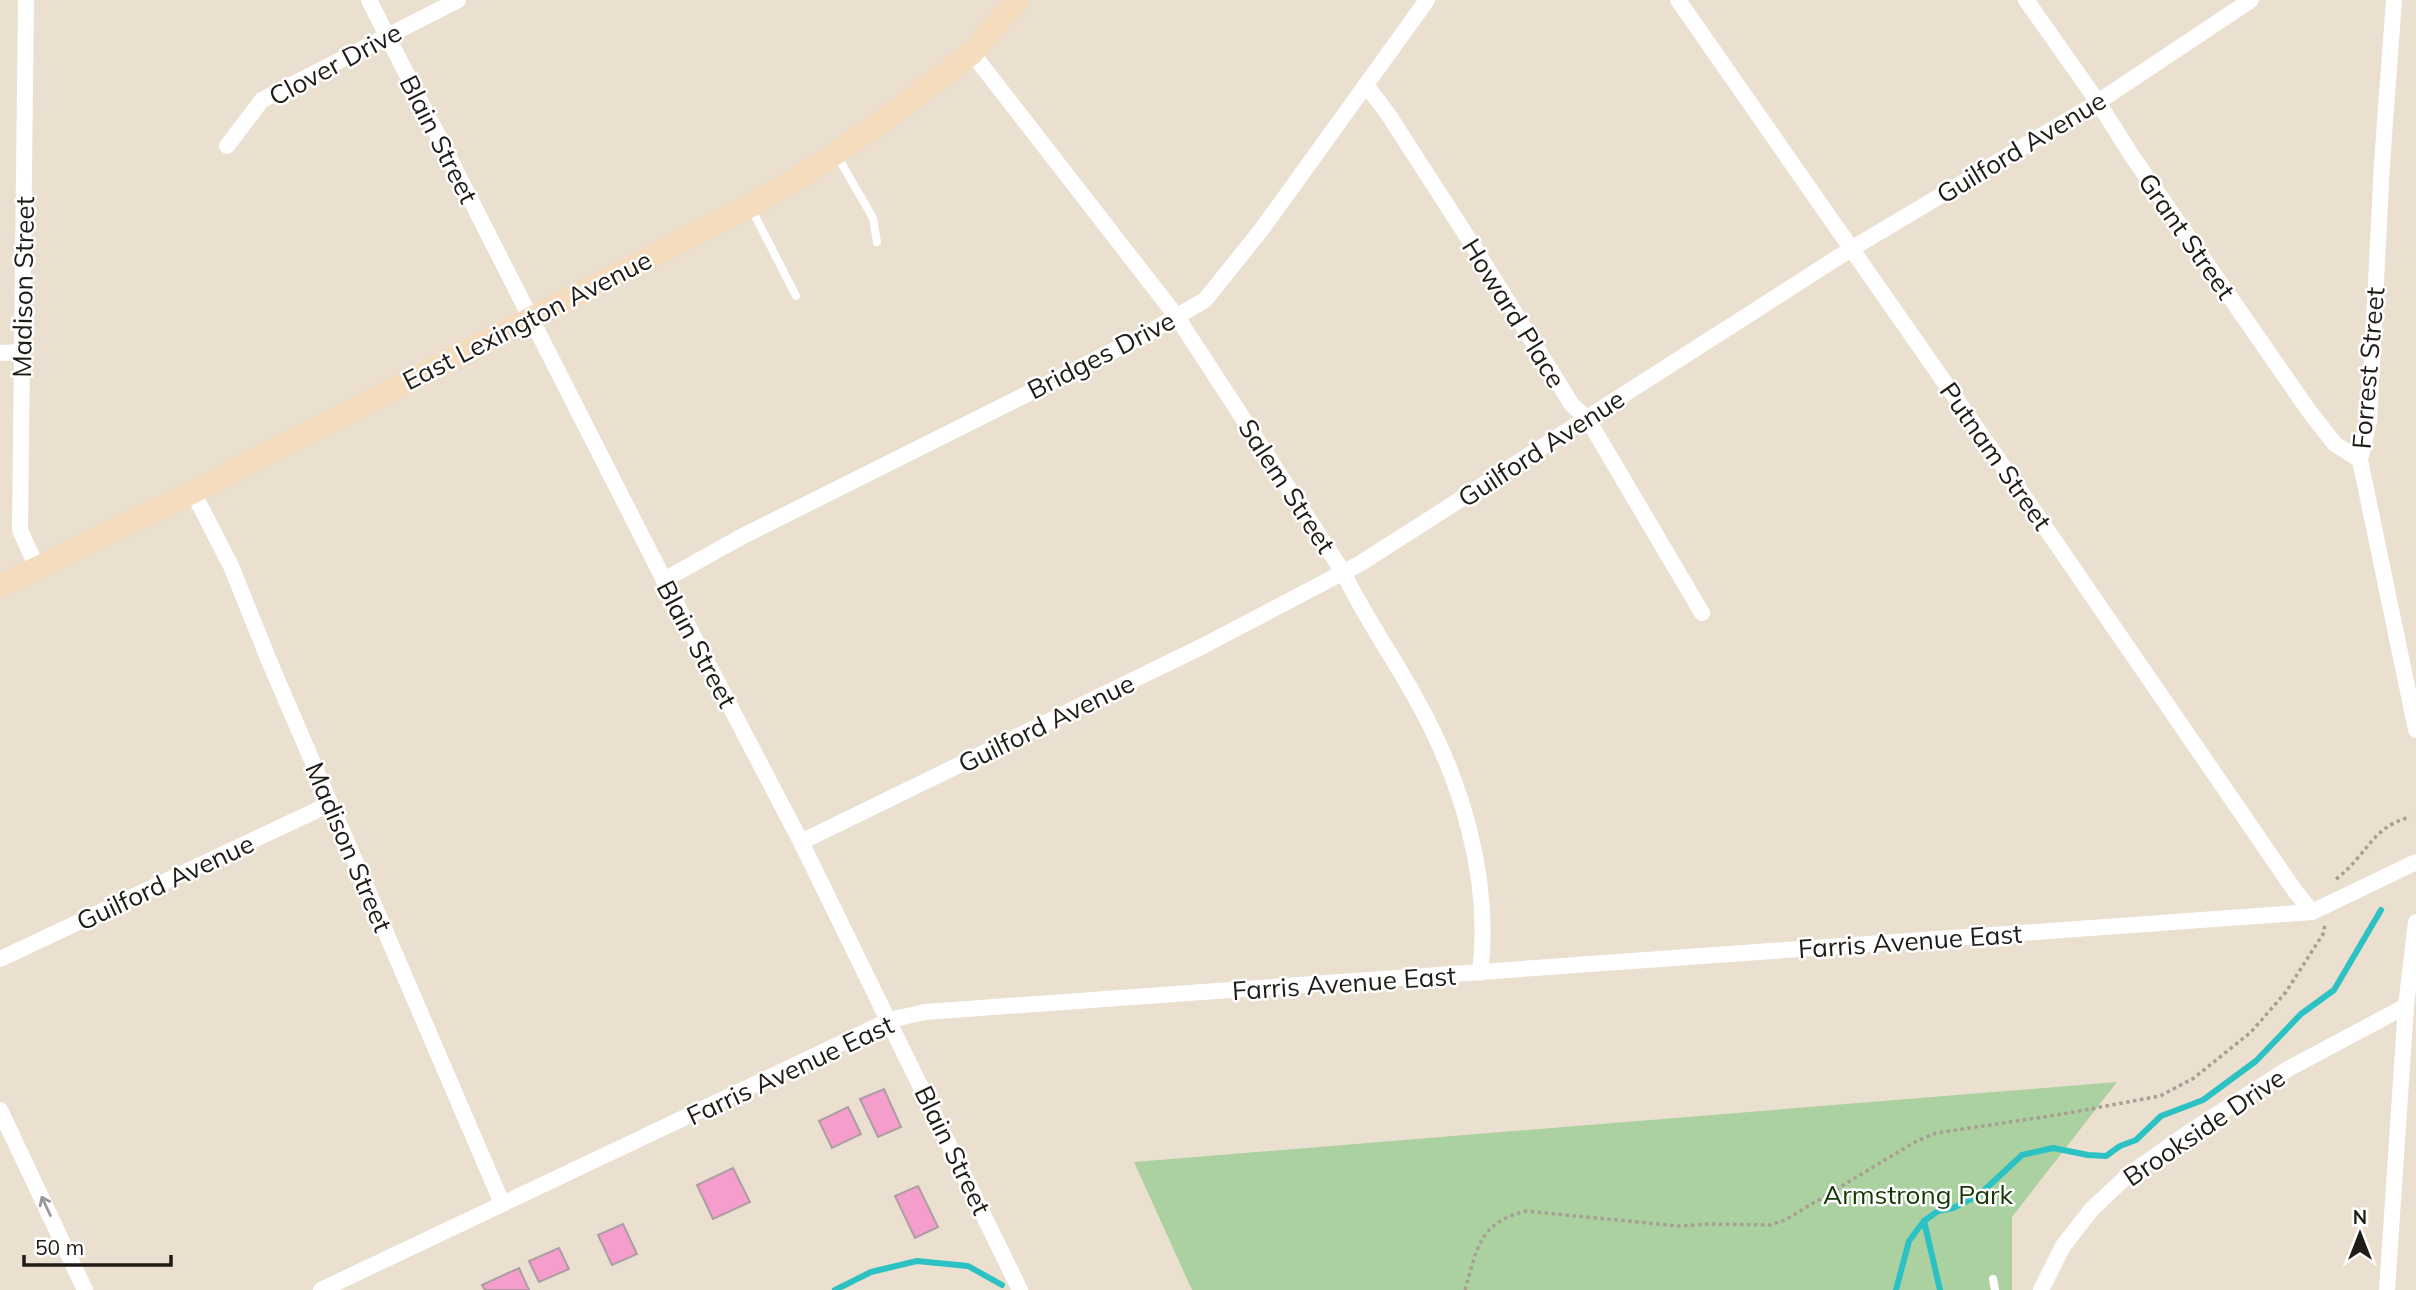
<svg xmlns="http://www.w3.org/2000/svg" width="2416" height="1290" viewBox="0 0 2416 1290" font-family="Mulish,sans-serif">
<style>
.green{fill:#acd1a0}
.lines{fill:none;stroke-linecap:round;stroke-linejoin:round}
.stream{stroke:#2cc2c4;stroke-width:6}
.building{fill:#f69ecb;stroke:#af9da5;stroke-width:2}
.path{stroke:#a89f93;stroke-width:3.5;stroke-dasharray:3.5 3.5;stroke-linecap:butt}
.lane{stroke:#fff;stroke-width:8}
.street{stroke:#fff;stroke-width:16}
.secondary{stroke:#f5dcbd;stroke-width:23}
.oneway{stroke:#9a9896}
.labels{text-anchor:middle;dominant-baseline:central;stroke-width:5;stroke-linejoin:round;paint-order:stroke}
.street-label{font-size:26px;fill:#1f1b16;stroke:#fff}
.park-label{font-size:26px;fill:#143803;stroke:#fff}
</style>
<rect width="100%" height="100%" fill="#ebdfd0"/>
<polygon class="green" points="2117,1082 2012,1217 2012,1290 1192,1290 1134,1162"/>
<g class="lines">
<g class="stream">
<polyline points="1924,1221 1940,1290"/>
<polyline points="835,1290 871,1272 917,1261 968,1266 1002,1285"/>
<polyline points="1896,1290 1909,1241 1924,1221 1938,1211 1953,1208 1979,1195 2022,1155 2053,1148 2088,1155 2106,1156 2120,1146 2136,1140 2161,1116 2203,1100 2256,1061 2301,1014 2334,990 2381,910"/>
</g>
</g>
<g class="building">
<polygon points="884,1089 901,1127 878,1137 860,1099"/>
<polygon points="848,1107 861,1134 832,1148 819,1121"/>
<polygon points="733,1168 750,1202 713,1219 697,1185"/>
<polygon points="918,1186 938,1227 915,1238 895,1196"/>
<polygon points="623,1224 637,1254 612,1265 598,1235"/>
<polygon points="559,1248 569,1269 539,1282 529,1261"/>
<polygon points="519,1268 529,1290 485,1290 482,1285"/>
</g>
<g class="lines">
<g class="path">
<path d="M 2336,879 C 2367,856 2371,827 2410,817"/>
<path d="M 1465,1290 C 1477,1249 1479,1222 1526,1211 L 1678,1226 L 1709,1224 L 1770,1225 L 1785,1220 L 1915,1142 L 1936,1133 L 2063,1114 L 2160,1096 L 2194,1078 L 2251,1032 L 2286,992 L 2323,934 L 2325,925"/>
</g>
<g class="lane">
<polyline points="836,154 873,218 877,242"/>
<polyline points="751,208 796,296"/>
<polyline points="1993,1279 1995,1290"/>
</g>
<g class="street">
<polyline points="26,0 20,530 38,570"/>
<polyline points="369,0 664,580 801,842 1020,1290"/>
<polyline points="1678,0 2012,479 2295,891 2312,912"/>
<polyline points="2026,0 2098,102 2132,156 2309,411 2335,444 2360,460"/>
<polyline points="2394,0 2382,163 2369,421 2360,460 2416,730"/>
<path d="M 972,53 L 1177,317 L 1343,572 C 1364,616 1392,655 1415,697 C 1461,778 1492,879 1480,973"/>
<polyline points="1366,85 1388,114 1477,252 1572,405 1587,418 1702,613"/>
<polyline points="227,146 262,100 458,0"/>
<polyline points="0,353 23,352"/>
<polyline points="193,492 231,566 270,663 502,1203"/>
<polyline points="664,580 741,537 1139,338 1205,300 1262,229 1427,0"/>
<polyline points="801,842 1203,646 1361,563 1851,249 2098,102 2251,0"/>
<polyline points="0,959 330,804"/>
<polyline points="0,1110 85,1290"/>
<polyline points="321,1290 890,1020 925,1012 2312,912 2416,862"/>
<polyline points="2041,1290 2063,1246 2092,1209 2127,1176 2188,1133 2288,1069 2406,1006"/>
<polyline points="2387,1290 2406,1006 2416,922"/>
</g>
<polyline class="secondary" points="0,586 193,492 750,206 803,175 879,124 972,53 1017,0"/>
</g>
<defs><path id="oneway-shaft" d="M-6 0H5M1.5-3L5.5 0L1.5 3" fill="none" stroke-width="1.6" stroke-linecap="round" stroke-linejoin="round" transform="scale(1.75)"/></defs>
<use class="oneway" href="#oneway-shaft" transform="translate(46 1206) rotate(-115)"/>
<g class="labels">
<g class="street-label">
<text transform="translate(335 64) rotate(-28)">Clover Drive</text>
<text transform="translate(439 139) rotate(63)">Blain Street</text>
<text transform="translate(2021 147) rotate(-31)">Guilford Avenue</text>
<text transform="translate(2187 236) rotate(55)">Grant Street</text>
<text transform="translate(23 287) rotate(-89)">Madison Street</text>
<text transform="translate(1514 313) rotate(58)">Howard Place</text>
<text transform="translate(527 320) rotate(-27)">East Lexington Avenue</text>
<text transform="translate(1101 355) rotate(-27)">Bridges Drive</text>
<text transform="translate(2368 368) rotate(-85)">Forrest Street</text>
<text transform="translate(1541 448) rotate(-33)">Guilford Avenue</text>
<text transform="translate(1996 456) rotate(55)">Putnam Street</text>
<text transform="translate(1287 486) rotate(57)">Salem Street</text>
<text transform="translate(697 644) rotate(62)">Blain Street</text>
<text transform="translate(1046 723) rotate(-26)">Guilford Avenue</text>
<text transform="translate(349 847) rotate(67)">Madison Street</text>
<text transform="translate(165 882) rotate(-25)">Guilford Avenue</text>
<text transform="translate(1910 941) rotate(-4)">Farris Avenue East</text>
<text transform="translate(1344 983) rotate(-4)">Farris Avenue East</text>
<text transform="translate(790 1070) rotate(-25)">Farris Avenue East</text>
<text transform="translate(2204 1127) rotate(-34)">Brookside Drive</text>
<text transform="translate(953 1150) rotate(64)">Blain Street</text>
</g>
<g class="park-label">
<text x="1918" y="1194">Armstrong Park</text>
</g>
</g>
<g transform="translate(2360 1234)" stroke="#ffffff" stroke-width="5" paint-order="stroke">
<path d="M0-5L12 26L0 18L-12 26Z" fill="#1f1b16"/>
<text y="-10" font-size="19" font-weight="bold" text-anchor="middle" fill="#1f1b16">N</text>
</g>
<path d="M24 1255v10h147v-10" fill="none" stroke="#1f1b16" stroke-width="3.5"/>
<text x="35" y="1255" font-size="21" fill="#1f1b16" stroke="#ffffff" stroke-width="5" paint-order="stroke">50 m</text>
</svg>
